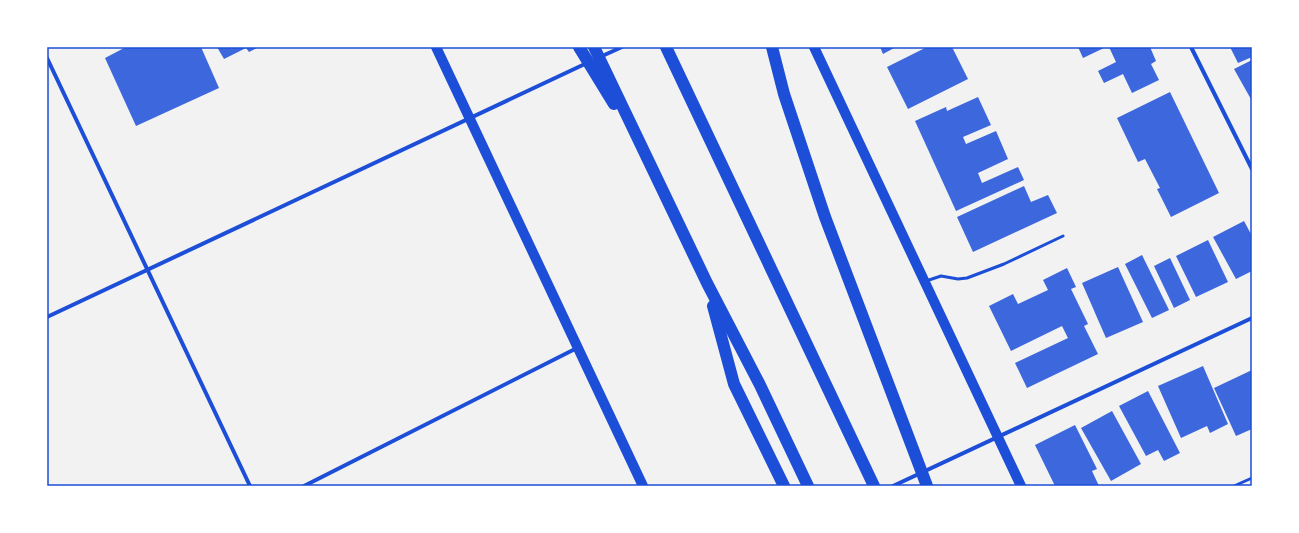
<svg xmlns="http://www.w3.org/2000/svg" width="1299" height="533" viewBox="0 0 1299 533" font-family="Karla,sans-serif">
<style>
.building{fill:#3d67dc}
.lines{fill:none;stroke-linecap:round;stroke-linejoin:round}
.service{stroke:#1d4ed8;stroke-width:3}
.minor{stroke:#1d4ed8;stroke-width:4}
.primary{stroke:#1d4ed8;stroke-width:10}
.motorway{stroke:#1d4ed8;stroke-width:12}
.neatline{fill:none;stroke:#1d4ed8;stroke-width:1.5}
</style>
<rect width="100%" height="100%" fill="#f2f2f2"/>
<g class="building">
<polygon points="126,47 201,47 219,88 136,126 105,58"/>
<polygon points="217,47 259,47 249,52 246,48 224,59"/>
<polygon points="880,47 896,47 883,54"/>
<polygon points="927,47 952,47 968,79 908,109 887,67"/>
<polygon points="1078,47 1106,47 1083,58"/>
<polygon points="1109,47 1150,47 1156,61 1151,64 1159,80 1132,93 1123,74 1104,83 1098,71 1116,62"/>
<polygon points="1230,47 1252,47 1252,57 1238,63"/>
<polygon points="1252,60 1252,101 1234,69"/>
<polygon points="1170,92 1219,193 1171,217 1157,189 1160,188 1145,159 1138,162 1117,118"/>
<polygon points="978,97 991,125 963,137 966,144 996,131 1008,159 978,173 982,183 1018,167 1024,180 956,211 915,121 946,107 947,111"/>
<polygon points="1024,186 1031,202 1048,195 1057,213 973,252 957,217"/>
<polygon points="1244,221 1252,236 1252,271 1236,279 1213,237"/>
<polygon points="1208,240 1228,282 1196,297 1176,256"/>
<polygon points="1142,255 1169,310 1152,318 1125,264"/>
<polygon points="1170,258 1190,300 1174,308 1154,266"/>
<polygon points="1118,267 1143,322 1106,338 1082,283"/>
<polygon points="1067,268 1076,287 1071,289 1088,324 1084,326 1098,354 1027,388 1015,363 1068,338 1062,326 1011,351 989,306 1013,294 1018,304 1048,290 1043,280"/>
<polygon points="1203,366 1228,424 1210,433 1207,426 1181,438 1158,386"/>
<polygon points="1252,370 1252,429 1236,436 1214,388"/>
<polygon points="1148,391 1180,453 1164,461 1158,450 1146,456 1119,406"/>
<polygon points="1112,411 1141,464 1111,481 1081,428"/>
<polygon points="1075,425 1097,469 1092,471 1099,486 1055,486 1035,445"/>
</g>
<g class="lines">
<g class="service">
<polyline points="926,281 941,276 958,279 967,278 1004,264 1063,236"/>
<polyline points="1234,486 1252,478"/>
</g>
<g class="minor">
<polyline points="1191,47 1252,169"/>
<polyline points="600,57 622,47"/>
<polyline points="47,58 250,486"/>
<polyline points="47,317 587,63"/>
<polyline points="304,486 577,348"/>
<polyline points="893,486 1252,318"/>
</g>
<g class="primary">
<polyline points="436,47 643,486"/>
<polyline points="814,47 1021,486"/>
</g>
<g class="motorway">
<polyline points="579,47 614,104"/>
<polyline points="594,47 707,283 760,385 808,486"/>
<polyline points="666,47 874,486"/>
<polyline points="772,47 784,94 825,217 927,486"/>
<polyline points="713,306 734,384 784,486"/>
</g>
</g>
<rect width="1299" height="533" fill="none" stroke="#ffffff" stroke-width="96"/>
<rect x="48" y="48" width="1203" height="437" class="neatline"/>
</svg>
